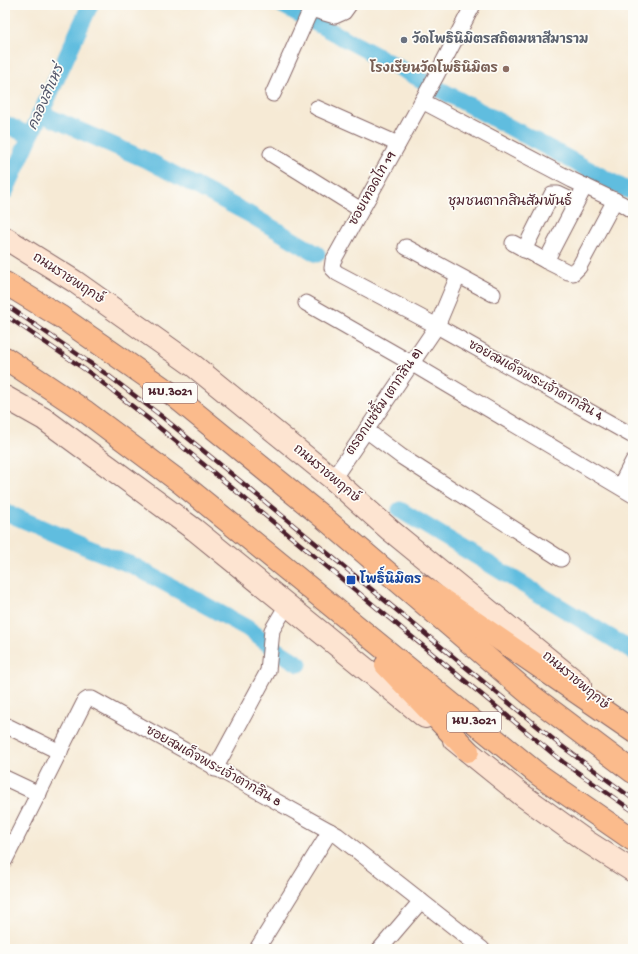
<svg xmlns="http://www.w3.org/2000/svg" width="638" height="954" viewBox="0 0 638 954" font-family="'Gochi Hand','Playpen Sans Thai',sans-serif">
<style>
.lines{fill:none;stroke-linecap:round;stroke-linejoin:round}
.canal{stroke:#61bddf;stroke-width:17}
.minor-casing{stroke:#866666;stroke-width:17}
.secondary-casing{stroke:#866666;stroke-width:24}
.primary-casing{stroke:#866666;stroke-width:24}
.minor{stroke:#fff;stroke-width:15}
.secondary{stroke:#fde4d1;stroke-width:22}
.primary{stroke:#fbbb8c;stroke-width:22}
.rail-casing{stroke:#4a1f2b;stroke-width:4.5}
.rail{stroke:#fdfcf7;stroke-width:3;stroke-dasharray:9;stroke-linecap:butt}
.worship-dot{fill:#6b7280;stroke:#fdfcf7;stroke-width:1.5}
.education-dot{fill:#8d6e63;stroke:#fdfcf7;stroke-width:1.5}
.transit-dot{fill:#1a4fb4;stroke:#fdfcf7;stroke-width:1.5}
.labels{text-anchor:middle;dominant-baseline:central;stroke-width:3.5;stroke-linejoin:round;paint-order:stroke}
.shield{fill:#fdfcf7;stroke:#806168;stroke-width:1}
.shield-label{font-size:12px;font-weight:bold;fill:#4a1f2b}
.worship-label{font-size:13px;font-weight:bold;fill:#5b616d;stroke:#fdfcf7;text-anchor:start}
.education-label{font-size:13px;font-weight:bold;fill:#785e54;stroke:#fdfcf7;text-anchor:end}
.street-label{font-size:13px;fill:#4a1f2b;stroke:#fdfcf7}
.transit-label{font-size:13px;font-weight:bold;fill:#164399;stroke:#fdfcf7;text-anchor:start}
.water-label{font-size:14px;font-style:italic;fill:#52566a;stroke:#fdfcf7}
.neighbourhood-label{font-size:14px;fill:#4a1f2b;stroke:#fdfcf7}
</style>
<rect width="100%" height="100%" fill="#fdfcf7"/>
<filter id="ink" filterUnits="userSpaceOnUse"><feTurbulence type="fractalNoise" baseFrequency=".025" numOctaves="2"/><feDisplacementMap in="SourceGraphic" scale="8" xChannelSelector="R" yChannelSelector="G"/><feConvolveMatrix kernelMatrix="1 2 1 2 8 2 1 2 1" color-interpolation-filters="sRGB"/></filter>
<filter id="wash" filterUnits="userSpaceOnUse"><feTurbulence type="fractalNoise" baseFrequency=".012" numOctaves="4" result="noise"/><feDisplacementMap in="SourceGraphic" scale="16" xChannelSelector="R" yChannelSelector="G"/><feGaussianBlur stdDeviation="0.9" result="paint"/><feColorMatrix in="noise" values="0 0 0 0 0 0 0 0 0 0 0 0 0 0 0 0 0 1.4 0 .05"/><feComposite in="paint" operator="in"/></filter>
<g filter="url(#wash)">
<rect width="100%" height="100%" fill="#f6ead5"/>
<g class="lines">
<g class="canal">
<polyline points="282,5 627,190"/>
<polyline points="40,113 151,162 249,214 317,254"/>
<polyline points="5,124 30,136"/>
<polyline points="5,192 90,5"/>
<polyline points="400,510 633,651"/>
<polyline points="5,512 81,545 134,566 247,628 275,649 299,664"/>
</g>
</g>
</g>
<g filter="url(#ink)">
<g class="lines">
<defs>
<g id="minor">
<polyline points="473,5 436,76 333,261 332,268 337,273 437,326 633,436"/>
<polyline points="273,94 311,9 335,16 344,12 349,5"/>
<polyline points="422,101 572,180 622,204 633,211"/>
<polyline points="317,108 398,144"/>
<polyline points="271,154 361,210"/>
<polyline points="585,186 546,261 568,272 573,273 579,267 615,200"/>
<polyline points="513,243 546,261"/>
<polyline points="406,247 493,294"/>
<polyline points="524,250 552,194 558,194 575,202"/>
<polyline points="306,303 411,363 633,495"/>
<polyline points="366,430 402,457 561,559"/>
<polyline points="333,479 437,326 458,276"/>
<polyline points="620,486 633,461"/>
<polyline points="5,725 60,752"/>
<polyline points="215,769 268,671 272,630 287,605"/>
<polyline points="5,778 39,794"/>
<polyline points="5,860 85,701 88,699 92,699 337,835 482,949"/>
<polyline points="257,949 330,831"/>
<polyline points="380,949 421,901"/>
</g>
<g id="secondary">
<polyline points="5,238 74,281 194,366 333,479 390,530 580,685"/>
<polyline points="5,397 44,419 195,530 425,717"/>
<polyline points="454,740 522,795 586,841 633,871"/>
</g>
<g id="primary">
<polyline points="5,283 61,317 173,395 324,518 532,696 633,772"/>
<polyline points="5,358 86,412 181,483 539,775 633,840"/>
<polyline points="422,586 633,731"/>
<polyline points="386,665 468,751"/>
</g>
</defs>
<use href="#minor" class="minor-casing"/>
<use href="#secondary" class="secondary-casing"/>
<use href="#primary" class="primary-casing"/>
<use href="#minor" class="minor"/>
<use href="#secondary" class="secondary"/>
<use href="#primary" class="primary"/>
<defs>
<g id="rail">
<polyline points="5,304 109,376 160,415 559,744 633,799"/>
<polyline points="5,315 90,373 150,420 563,762 633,811"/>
</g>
</defs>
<use href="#rail" class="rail-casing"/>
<use href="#rail" class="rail"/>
</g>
</g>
<circle class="worship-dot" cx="404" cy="40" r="4"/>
<circle class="education-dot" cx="506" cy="69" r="4"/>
<rect class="transit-dot" x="346" y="575" width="10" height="10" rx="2"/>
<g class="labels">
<g class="shield">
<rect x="143" y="383" width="54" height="20" rx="3"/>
<rect x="447" y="712" width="54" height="20" rx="3"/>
</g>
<g class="shield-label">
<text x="170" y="393">นบ.3021</text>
<text x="474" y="722">นบ.3021</text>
</g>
<g class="worship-label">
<text x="412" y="40">วัดโพธินิมิตรสถิตมหาสีมาราม</text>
</g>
<g class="education-label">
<text x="498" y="69">โรงเรียนวัดโพธินิมิตร</text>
</g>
<g class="street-label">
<text transform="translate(373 189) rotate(-61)">ซอยเทอดไท 19</text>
<text transform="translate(68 279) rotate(33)">ถนนราชพฤกษ์</text>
<text transform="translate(535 381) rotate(29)">ซอยสมเด็จพระเจ้าตากสิน 4</text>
<text transform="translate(385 402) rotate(-56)">ตรอกแซ่ซิ้ม (ตากสิน 8)</text>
<text transform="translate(326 474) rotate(40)">ถนนราชพฤกษ์</text>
<text transform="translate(575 681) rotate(40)">ถนนราชพฤกษ์</text>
<text transform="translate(213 767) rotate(29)">ซอยสมเด็จพระเจ้าตากสิน 8</text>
</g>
<g class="transit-label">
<text x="360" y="580">โพธิ์นิมิตร</text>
</g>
<g class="water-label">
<text transform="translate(47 98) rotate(-66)">คลองสำเหร่</text>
</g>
<g class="neighbourhood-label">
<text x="510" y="202">ชุมชนตากสินสัมพันธ์</text>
</g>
</g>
<rect width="638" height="954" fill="none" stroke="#fdfcf7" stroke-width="20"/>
</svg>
